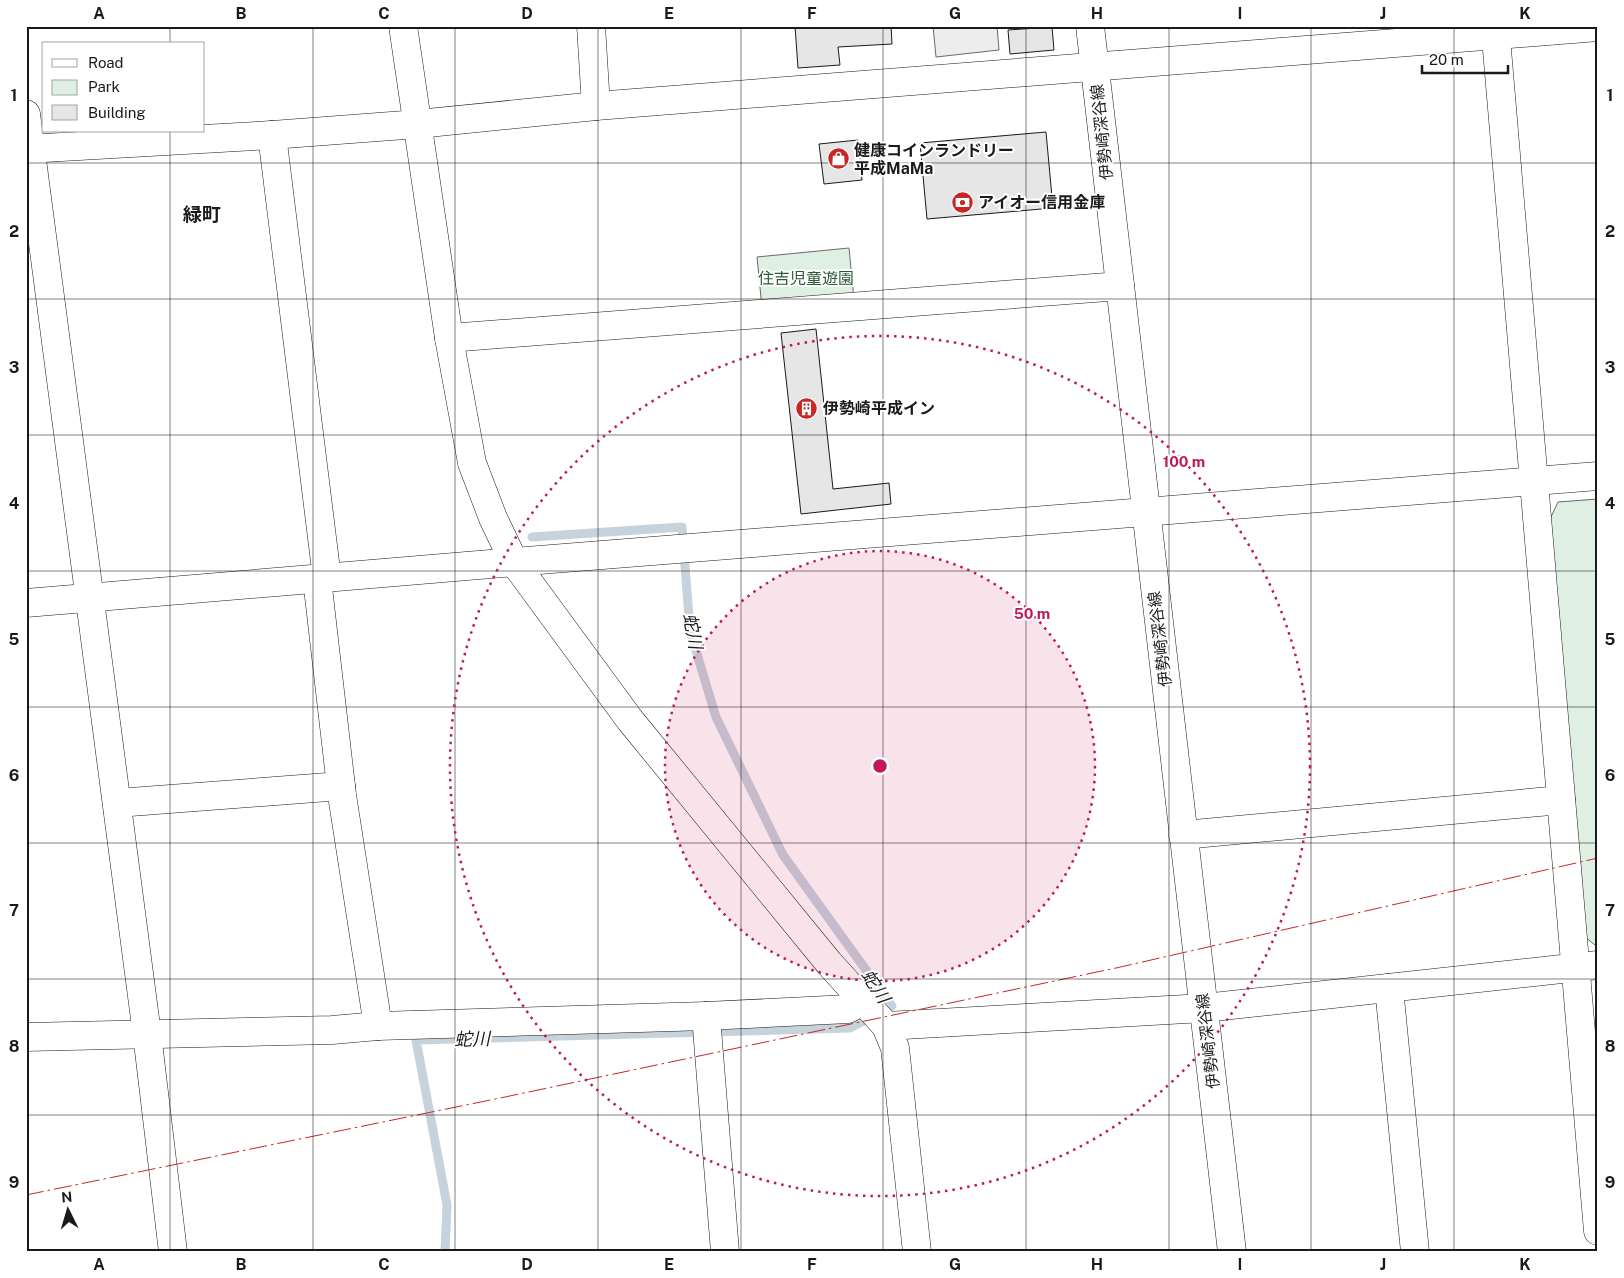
<svg xmlns="http://www.w3.org/2000/svg" width="1624" height="1278" viewBox="0 0 1624 1278" font-family="'Public Sans','Noto Sans JP',sans-serif">
<style>
.green{fill:#e0efe3;stroke:#6a6a6a}
.parking{fill:#ededed;stroke:#6a6a6a}
.lines{fill:none;stroke-linecap:round;stroke-linejoin:round}
.stream{stroke:#c6d2dc;stroke-width:9}
.building{fill:#e6e6e6;stroke:#1a1a1a}
.minor-casing{stroke:#1a1a1a;stroke-width:29}
.major-casing{stroke:#1a1a1a;stroke-width:29}
.minor{stroke:#fff;stroke-width:28}
.major{stroke:#fff;stroke-width:28}
.power{stroke:#c62828;stroke-width:1;stroke-dasharray:18 4 2.5 4;stroke-linecap:butt}
.grid{fill:none;stroke:#1a1a1a;stroke-width:1;stroke-opacity:0.55}
.ring{fill:none;stroke:#c2185b;stroke-width:2.5;stroke-dasharray:2.5 5}
.labels{text-anchor:middle;dominant-baseline:central;stroke-width:4;stroke-linejoin:round;paint-order:stroke}
.street-label{font-size:16px;fill:#1a1a1a;stroke:#fff}
.poi-label{font-size:16px;font-weight:bold;fill:#1a1a1a;stroke:#fff;text-anchor:start}
.park-label{font-size:16px;fill:#2b5a34;stroke:#fff}
.water-label{font-size:18px;font-style:italic;fill:#1a1a1a;stroke:#fff}
.quarter-label{font-size:19px;font-weight:bold;fill:#1a1a1a;stroke:#fff}
.centre{fill:#c2185b;stroke:#fff;stroke-width:2.5}
.ring-label{font-size:15px;text-anchor:middle;font-weight:bold;fill:#c2185b;stroke:#fff;stroke-width:4;stroke-linejoin:round;paint-order:stroke}
.neatline{fill:none;stroke:#1a1a1a;stroke-width:2}
.grid-label{font-size:16px;text-anchor:middle;font-weight:bold;fill:#1a1a1a}
</style>
<rect width="100%" height="100%" fill="#fff"/>
<g class="green">
<polygon points="849,248 854,299 762,308 757,257"/>
<polygon points="1598,499 1598,945 1595,945 1585,937 1550,519 1558,502"/>
</g>
<polygon class="parking" points="933,26 997,26 999,50 936,57"/>
<g class="lines">
<polyline class="stream" points="445,1252 447,1205 416,1040 850,1028 892,1006 783,855 716,717 690,631 682,527 532,537"/>
</g>
<g class="building">
<polygon points="795,26 891,26 892,44 838,47 840,65 798,68"/>
<polygon points="1052,27 1054,50 1010,54 1008,30"/>
<polygon points="1046,132 1053,208 927,219 920,143"/>
<polygon points="858,140 862,180 824,184 819,144"/>
<polygon points="816,329 833,489 889,483 891,504 801,514 781,333"/>
</g>
<g class="lines">
<defs>
<g id="minor">
<polyline points="403,26 449,338 472,463 493,518 514,562 630,720 829,963 886,1026 895,1048 917,1252"/>
<polyline points="591,26 596,106"/>
<polyline points="1495,26 1598,1231"/>
<polyline points="26,114 147,1034 173,1252"/>
<polyline points="272,135 327,578"/>
<polyline points="26,149 272,135 418,124 596,106 1598,27"/>
<polyline points="449,338 1120,286"/>
<polyline points="317,579 342,795 378,1026"/>
<polyline points="26,603 514,562 1598,476"/>
<polyline points="117,803 341,786"/>
<polyline points="1183,835 1561,800"/>
<polyline points="1389,988 1415,1252"/>
<polyline points="706,1016 725,1252"/>
<polyline points="886,1026 1204,1008 1598,965"/>
<polyline points="26,1037 332,1030 378,1026 706,1016 848,1009 863,1001"/>
</g>
<polyline id="major" points="1090,26 1232,1252"/>
</defs>
<use href="#minor" class="minor-casing"/>
<use href="#major" class="major-casing"/>
<use href="#minor" class="minor"/>
<use href="#major" class="major"/>
<polyline class="power" points="26,1195 505,1097 1116,968 1598,858"/>
</g>
<path class="grid" d="M 170,26 L 170,44M 313,26 L 313,1252M 455,26 L 455,1252M 598,26 L 598,1252M 741,26 L 741,1252M 883,26 L 883,1252M 1026,26 L 1026,1252M 1169,26 L 1169,1252M 1311,26 L 1311,1252M 1454,26 L 1454,1252M 170,131 L 170,1252M 26,163 L 1598,163M 26,299 L 1598,299M 26,435 L 1598,435M 26,571 L 1598,571M 26,707 L 1598,707M 26,843 L 1598,843M 26,979 L 1598,979M 26,1115 L 1598,1115"/>
<circle cx="880" cy="766" r="215" fill="#c2185b" fill-opacity=".12"/>
<g class="ring">
<circle cx="880" cy="766" r="215"/>
<circle cx="880" cy="766" r="430"/>
</g>
<defs>
<symbol id="shop-disc" viewBox="-11 -11 22 22"><circle r="9.5" fill="#c62828" stroke="#fff"/><path d="M-5-2.5h2.3a2.7 3.5 0 0 1 5.4 0H5L5.5 6h-11ZM-1.5-2.5h3a1.5 2.3 0 0 0-3 0Z" fill="#fff"/></symbol>
<symbol id="bank-disc" viewBox="-11 -11 22 22"><circle r="9.5" fill="#c62828" stroke="#fff"/><path d="M-6-4H6V4H-6ZM0-2.3a2.3 2.3 0 1 0 0 4.6a2.3 2.3 0 1 0 0-4.6Z" fill="#fff"/></symbol>
<symbol id="building-disc" viewBox="-11 -11 22 22"><circle r="9.5" fill="#c62828" stroke="#fff"/><path d="M-4-6H4V6H1V3H-1V6H-4ZM-2.5-4.3h1.7v1.8h-1.7ZM.8-4.3h1.7v1.8H.8ZM-2.5-1h1.7V.8h-1.7ZM.8-1h1.7V.8H.8Z" fill="#fff"/></symbol>
</defs>
<g fill-rule="evenodd">
<use href="#shop-disc" x="826" y="146" width="25" height="25"/>
<use href="#bank-disc" x="950" y="190" width="25" height="25"/>
<use href="#building-disc" x="794" y="396" width="25" height="25"/>
</g>
<g class="labels">
<g class="street-label">
<text transform="translate(1102 132) rotate(-96)">伊勢崎深谷線</text>
<text transform="translate(1160 639) rotate(-97)">伊勢崎深谷線</text>
<text transform="translate(1208 1041) rotate(-97)">伊勢崎深谷線</text>
</g>
<g class="poi-label">
<text x="854" y="150">健康コインランドリー<tspan x="854" dy="18">平成MaMa</tspan></text>
<text x="978" y="202">アイオー信用金庫</text>
<text x="823" y="408">伊勢崎平成イン</text>
</g>
<g class="park-label">
<text x="806" y="278">住吉児童遊園</text>
</g>
<g class="water-label">
<text transform="translate(693 631) rotate(79)">蛇川</text>
<text transform="translate(876 986) rotate(57)">蛇川</text>
<text transform="translate(472 1039) rotate(-2)">蛇川</text>
</g>
<g class="quarter-label">
<text x="202" y="214">緑町</text>
</g>
</g>
<circle cx="880" cy="766" r="8" class="centre"/>
<g class="ring-label">
<text x="1184" y="467">100 m</text>
<text x="1032" y="619">50 m</text>
</g>
<rect width="1624" height="1278" fill="none" stroke="#ffffff" stroke-width="55"/>
<rect x="42" y="42" width="162" height="90" fill="#ffffff" stroke="#a3a3a3"/>
<rect x="52" y="59" width="25" height="8" fill="#ffffff" stroke="#a3a3a3"/>
<text x="88" y="68" font-size="15" fill="#1a1a1a">Road</text>
<rect x="52" y="80" width="25" height="15" fill="#e0efe3" stroke="#a3a3a3"/>
<text x="88" y="92" font-size="15" fill="#1a1a1a">Park</text>
<rect x="52" y="105" width="25" height="15" fill="#e6e6e6" stroke="#a3a3a3"/>
<text x="88" y="118" font-size="15" fill="#1a1a1a">Building</text>
<g transform="translate(68 1210) rotate(355)" stroke="#ffffff" stroke-width="4" paint-order="stroke">
<path d="M0-4L9 19L0 12L-9 19Z" fill="#1a1a1a"/>
<text y="-8" font-size="14" font-weight="bold" text-anchor="middle" fill="#1a1a1a">N</text>
</g>
<path d="M1422 65v8h86v-8" fill="none" stroke="#1a1a1a" stroke-width="2.5"/>
<text x="1429" y="65" font-size="15" fill="#1a1a1a" stroke="#ffffff" stroke-width="4" paint-order="stroke">20 m</text>
<rect x="28" y="28" width="1568" height="1222" class="neatline"/>
<g class="grid-label">
<text x="99" y="19">A</text>
<text x="241" y="19">B</text>
<text x="384" y="19">C</text>
<text x="527" y="19">D</text>
<text x="669" y="19">E</text>
<text x="812" y="19">F</text>
<text x="955" y="19">G</text>
<text x="1097" y="19">H</text>
<text x="1240" y="19">I</text>
<text x="1383" y="19">J</text>
<text x="1525" y="19">K</text>
<text x="14" y="101">1</text>
<text x="1610" y="101">1</text>
<text x="14" y="237">2</text>
<text x="1610" y="237">2</text>
<text x="14" y="373">3</text>
<text x="1610" y="373">3</text>
<text x="14" y="509">4</text>
<text x="1610" y="509">4</text>
<text x="14" y="645">5</text>
<text x="1610" y="645">5</text>
<text x="14" y="781">6</text>
<text x="1610" y="781">6</text>
<text x="14" y="916">7</text>
<text x="1610" y="916">7</text>
<text x="14" y="1052">8</text>
<text x="1610" y="1052">8</text>
<text x="14" y="1188">9</text>
<text x="1610" y="1188">9</text>
<text x="99" y="1270">A</text>
<text x="241" y="1270">B</text>
<text x="384" y="1270">C</text>
<text x="527" y="1270">D</text>
<text x="669" y="1270">E</text>
<text x="812" y="1270">F</text>
<text x="955" y="1270">G</text>
<text x="1097" y="1270">H</text>
<text x="1240" y="1270">I</text>
<text x="1383" y="1270">J</text>
<text x="1525" y="1270">K</text>
</g>
</svg>
